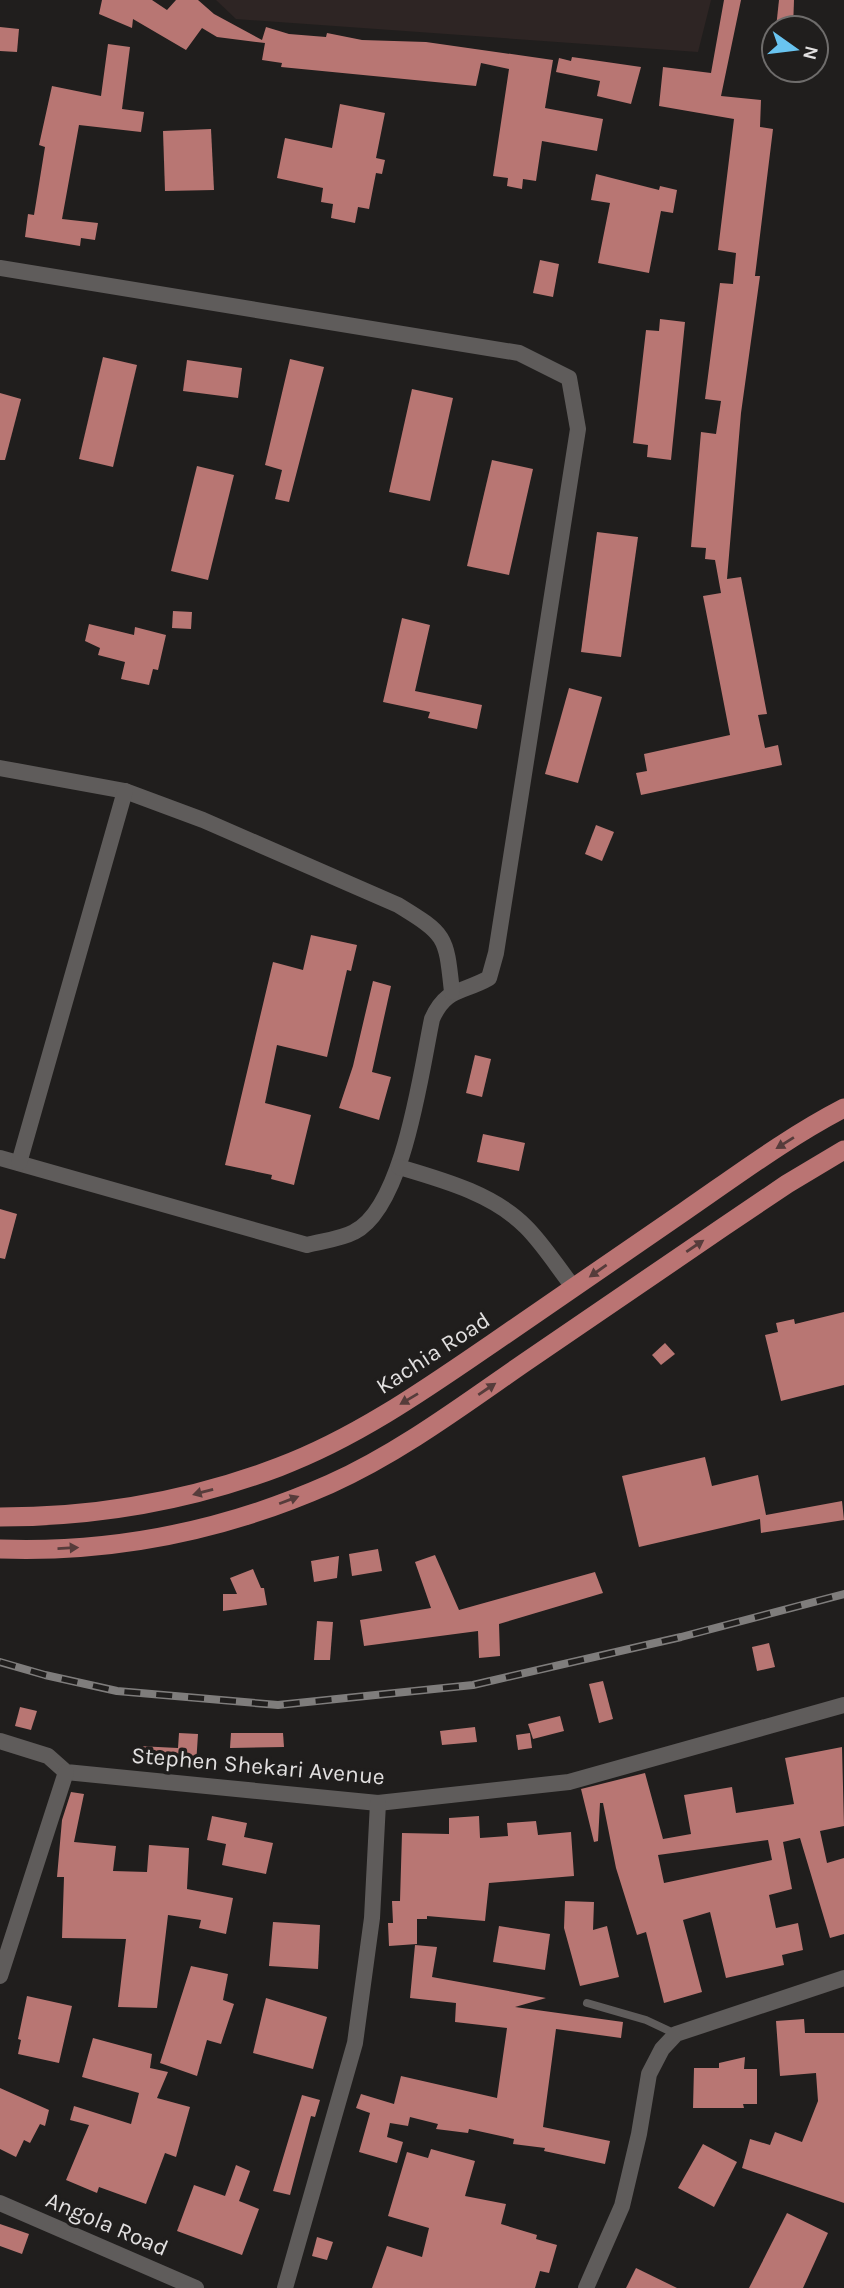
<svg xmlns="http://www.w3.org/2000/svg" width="844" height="2288" viewBox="0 0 844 2288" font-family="Karla,sans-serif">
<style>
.built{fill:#2e2524}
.building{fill:#b87673;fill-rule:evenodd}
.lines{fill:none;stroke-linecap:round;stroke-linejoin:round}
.service{stroke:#5f5c5b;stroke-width:8}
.minor{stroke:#5f5c5b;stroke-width:16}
.primary{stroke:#ba7473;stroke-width:19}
.rail-casing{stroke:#7f7d7c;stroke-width:8}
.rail{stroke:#201e1d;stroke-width:5;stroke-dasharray:16;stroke-linecap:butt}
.oneway{fill:#563c3b}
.labels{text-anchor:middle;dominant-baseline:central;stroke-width:7;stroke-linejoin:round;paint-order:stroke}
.street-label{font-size:23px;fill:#e2e0e0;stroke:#201e1d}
</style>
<rect width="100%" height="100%" fill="#201e1d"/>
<polygon class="built" points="216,0 711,0 698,52 236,19"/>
<g class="building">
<polygon points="102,0 152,0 167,10 176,0 198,0 214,14 262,40 266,27 289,34 326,37 327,33 362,40 426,42 553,60 545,108 603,119 597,151 542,141 536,181 523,179 522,189 507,186 508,178 493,176 509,69 481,63 476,86 281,67 282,63 262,60 265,43 217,37 202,28 186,50 133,19 132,28 99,14"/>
<polygon points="724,0 741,0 721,96 761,100 760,127 773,129 755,276 760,276 741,413 727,579 741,577 767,714 758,715 765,748 778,745 782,765 641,795 636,773 647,771 644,754 730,735 703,596 721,593 715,560 705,559 706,548 691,547 701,432 716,434 721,401 705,399 720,283 733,284 736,253 718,250 734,119 659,106 663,67 711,73"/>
<polygon points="779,0 794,0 793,28 776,28"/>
<polygon points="0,27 19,29 17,52 0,51"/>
<polygon points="108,44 130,47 122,109 144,112 141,132 79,125 62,219 98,223 95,240 81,238 80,246 25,237 28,214 34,215 45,147 39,145 52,86 101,96"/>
<polygon points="572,57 641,67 631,104 597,96 600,81 556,72 559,58 571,61"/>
<polygon points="340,104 385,113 376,158 385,160 382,174 376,173 369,209 358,207 355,223 331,218 333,204 321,202 323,188 277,178 285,138 332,148"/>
<polygon points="211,129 214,190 165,191 163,131"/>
<polygon points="596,174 659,190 660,186 677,190 673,213 661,211 649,273 598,263 610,203 591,200"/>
<polygon points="540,260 559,264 553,297 533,293"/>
<polygon points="660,319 685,322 671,460 647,457 648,445 633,443 646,330 659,331"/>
<polygon points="103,357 137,365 113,467 79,459"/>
<polygon points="290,359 324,367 289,502 275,499 282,470 265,465"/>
<polygon points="187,360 242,368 238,398 183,391"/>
<polygon points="412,389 453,398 430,501 389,492"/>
<polygon points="0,393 21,399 5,460 0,460"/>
<polygon points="492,460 533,469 509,575 467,566"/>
<polygon points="197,466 234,475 208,580 171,571"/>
<polygon points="597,532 638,537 621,657 581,652"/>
<polygon points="173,611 192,612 191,629 172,628"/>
<polygon points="402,618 430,625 415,691 482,705 477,729 428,718 430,712 383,702"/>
<polygon points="89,624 134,635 135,627 166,635 158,670 153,669 149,685 121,679 125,662 98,655 100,648 85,641"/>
<polygon points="569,688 602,697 578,783 545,774"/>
<polygon points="596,825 614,832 602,861 585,854"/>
<polygon points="311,935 357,945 351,971 347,970 327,1057 277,1045 265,1103 311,1115 294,1185 271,1179 272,1175 225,1165 273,962 303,970"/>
<polygon points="373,981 391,986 372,1072 391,1077 379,1120 339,1108 353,1066"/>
<polygon points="475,1055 491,1059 482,1097 466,1093"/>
<polygon points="483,1134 525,1143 519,1171 477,1162"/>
<polygon points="0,1209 17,1214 5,1259 0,1258"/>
<polygon points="844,1312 844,1385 781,1401 765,1335 778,1332 776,1323 794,1319 795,1324"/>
<polygon points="665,1343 675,1354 661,1365 652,1355"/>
<polygon points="705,1457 712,1486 758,1475 766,1515 842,1501 844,1520 761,1533 760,1519 639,1547 622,1476"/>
<polygon points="378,1549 382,1571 352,1576 349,1554"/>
<polygon points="435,1555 459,1610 595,1572 603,1593 499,1624 500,1656 479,1658 478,1631 364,1646 360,1620 431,1608 415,1562"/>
<polygon points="339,1556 337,1578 314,1582 311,1561"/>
<polygon points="253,1569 261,1588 264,1588 267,1605 223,1611 223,1594 237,1594 230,1578"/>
<polygon points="317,1621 333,1622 330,1660 314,1660"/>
<polygon points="769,1643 775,1667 757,1671 752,1647"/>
<polygon points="603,1681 613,1719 599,1723 589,1684"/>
<polygon points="20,1707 37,1711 31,1730 15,1726"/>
<polygon points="560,1716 564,1731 533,1739 528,1724"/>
<polygon points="475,1727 477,1742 442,1745 440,1731"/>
<polygon points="179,1733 198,1734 196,1765 136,1760 138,1746 178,1748"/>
<polygon points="231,1733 283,1733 284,1747 230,1748"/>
<polygon points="530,1733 532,1748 518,1750 516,1735"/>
<path d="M 842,1747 L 844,1826 L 820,1831 L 827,1863 L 844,1858 L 844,1934 L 830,1938 L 800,1838 L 783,1842 L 792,1889 L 769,1895 L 776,1928 L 798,1923 L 803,1950 L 782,1955 L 784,1965 L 726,1978 L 710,1912 L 683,1920 L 702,1992 L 664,2003 L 646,1932 L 637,1935 L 616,1868 L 603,1803 L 600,1803 L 598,1841 L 594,1842 L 581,1789 L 645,1773 L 663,1839 L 691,1834 L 684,1795 L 732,1787 L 736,1813 L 794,1804 L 785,1758 ZM 768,1840 L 772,1860 L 664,1883 L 658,1855 Z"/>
<polygon points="71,1792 84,1794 74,1842 116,1846 113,1871 147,1872 149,1845 189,1848 187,1889 233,1898 226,1934 199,1928 201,1920 168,1915 157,2008 118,2007 126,1939 62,1938 64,1877 57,1877 62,1820"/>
<polygon points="212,1816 247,1823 244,1837 273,1843 266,1874 222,1865 226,1844 207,1840"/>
<polygon points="479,1816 480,1838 508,1836 507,1823 536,1821 538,1835 571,1832 574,1876 489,1883 485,1921 427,1916 427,1919 417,1919 417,1944 389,1946 388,1923 393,1923 392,1901 400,1901 402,1833 449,1834 449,1818"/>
<polygon points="565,1901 594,1902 593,1930 607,1926 619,1977 580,1986 564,1928"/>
<polygon points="273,1922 320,1925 318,1969 269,1966"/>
<polygon points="499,1926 550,1934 545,1970 493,1962"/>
<polygon points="415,1945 437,1947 432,1977 546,1998 515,2007 623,2022 621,2038 556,2029 543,2127 610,2141 605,2164 544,2151 545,2148 513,2144 514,2139 469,2129 468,2133 436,2129 438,2124 410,2117 408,2126 390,2123 387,2137 403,2142 397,2163 359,2152 370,2113 356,2108 361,2094 394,2104 401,2076 497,2098 507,2028 455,2022 456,2003 410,1998"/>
<polygon points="191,1966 228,1974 223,2000 234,2004 221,2044 207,2040 197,2076 160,2063"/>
<polygon points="27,1996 72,2006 59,2063 18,2054 21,2040 18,2039"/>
<polygon points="266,1998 327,2017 313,2069 253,2053"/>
<polygon points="804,2019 805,2033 844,2033 844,2203 742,2168 750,2139 770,2145 775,2132 802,2142 818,2101 816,2073 780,2076 776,2021"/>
<polygon points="93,2038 152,2054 150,2068 168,2072 157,2098 190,2107 176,2157 165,2153 146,2204 99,2187 97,2193 66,2180 89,2125 70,2120 74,2106 131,2124 139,2093 82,2077"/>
<polygon points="745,2057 744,2069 757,2069 757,2104 743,2104 744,2108 693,2108 694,2068 719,2068 719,2063"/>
<polygon points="0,2088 49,2110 45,2126 40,2124 30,2143 24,2140 16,2157 0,2149"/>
<polygon points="302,2095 320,2100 315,2117 311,2116 290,2195 273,2191"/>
<polygon points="703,2144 737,2162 714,2207 678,2188"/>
<polygon points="431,2149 475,2161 465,2196 506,2204 501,2224 537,2235 536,2239 557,2245 549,2273 540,2271 535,2288 372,2288 387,2246 422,2257 429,2228 388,2216 407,2152 428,2158"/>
<polygon points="236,2165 250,2171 239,2201 259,2209 242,2255 177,2231 194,2185 225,2196"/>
<polygon points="787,2213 828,2233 803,2288 749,2288"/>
<polygon points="0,2224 29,2234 22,2254 0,2246"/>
<polygon points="317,2237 333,2242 327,2260 312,2256"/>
<polygon points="636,2268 677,2288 626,2288"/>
</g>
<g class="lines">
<polyline class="service" points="587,2003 646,2020 676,2034"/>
<g class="minor">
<path d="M 0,268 L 519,353 L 569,378 L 578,429 L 496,953 L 489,978 C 463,993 446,987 432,1019 C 421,1071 404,1207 354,1232 C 341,1239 322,1241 307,1245 L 0,1158"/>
<path d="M 0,768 L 125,791 L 203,820 L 398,905 C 447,935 446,936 452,992"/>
<polyline points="19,1163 125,791"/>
<path d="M 399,1167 C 443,1180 494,1194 526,1227 C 544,1245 558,1268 574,1288"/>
<polyline points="0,1741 48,1756 66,1772 378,1803 569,1782 844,1705"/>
<polyline points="0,1976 66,1772"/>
<polyline points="0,2203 196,2288"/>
<polyline points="285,2288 355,2043 372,1918 378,1803"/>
<polyline points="586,2288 622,2206 639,2134 649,2074 662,2049 676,2034 844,1978"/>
</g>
<g class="primary">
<path d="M 0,1517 C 96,1517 189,1501 279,1467 C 356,1438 426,1389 493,1343 C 557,1299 621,1255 685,1211 C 736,1176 788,1137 844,1108"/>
<path d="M 0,1549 C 114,1553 226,1530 330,1484 C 399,1453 462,1406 524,1363 C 612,1303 699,1243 787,1184 L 844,1150"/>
</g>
<defs>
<polyline id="rail" points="0,1662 45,1675 117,1691 278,1705 473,1685 681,1637 844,1594"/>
</defs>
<use href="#rail" class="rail-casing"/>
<use href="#rail" class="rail"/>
</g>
<defs><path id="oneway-solid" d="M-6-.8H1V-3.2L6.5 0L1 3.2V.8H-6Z" transform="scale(1.75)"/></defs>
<g class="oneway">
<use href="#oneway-solid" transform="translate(785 1143) rotate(148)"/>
<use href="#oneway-solid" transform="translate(695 1246) rotate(-34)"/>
<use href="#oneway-solid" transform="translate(598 1271) rotate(145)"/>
<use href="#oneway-solid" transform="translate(487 1389) rotate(-34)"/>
<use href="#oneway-solid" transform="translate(409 1399) rotate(149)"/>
<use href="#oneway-solid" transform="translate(203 1492) rotate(165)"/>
<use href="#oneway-solid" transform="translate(289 1500) rotate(-21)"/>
<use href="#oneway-solid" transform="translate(68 1548) rotate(-3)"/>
</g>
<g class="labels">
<g class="street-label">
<text transform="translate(433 1353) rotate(-33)">Kachia Road</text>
<text transform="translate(258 1766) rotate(5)">Stephen Shekari Avenue</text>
<text transform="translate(107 2224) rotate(23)">Angola Road</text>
</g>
</g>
<g transform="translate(795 49) rotate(104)"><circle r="33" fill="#201e1d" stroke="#6e6c6b" stroke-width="2"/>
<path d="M0-5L12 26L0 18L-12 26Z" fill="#69c4f0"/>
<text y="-10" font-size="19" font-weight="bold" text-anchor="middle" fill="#e2e0e0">N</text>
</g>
</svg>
